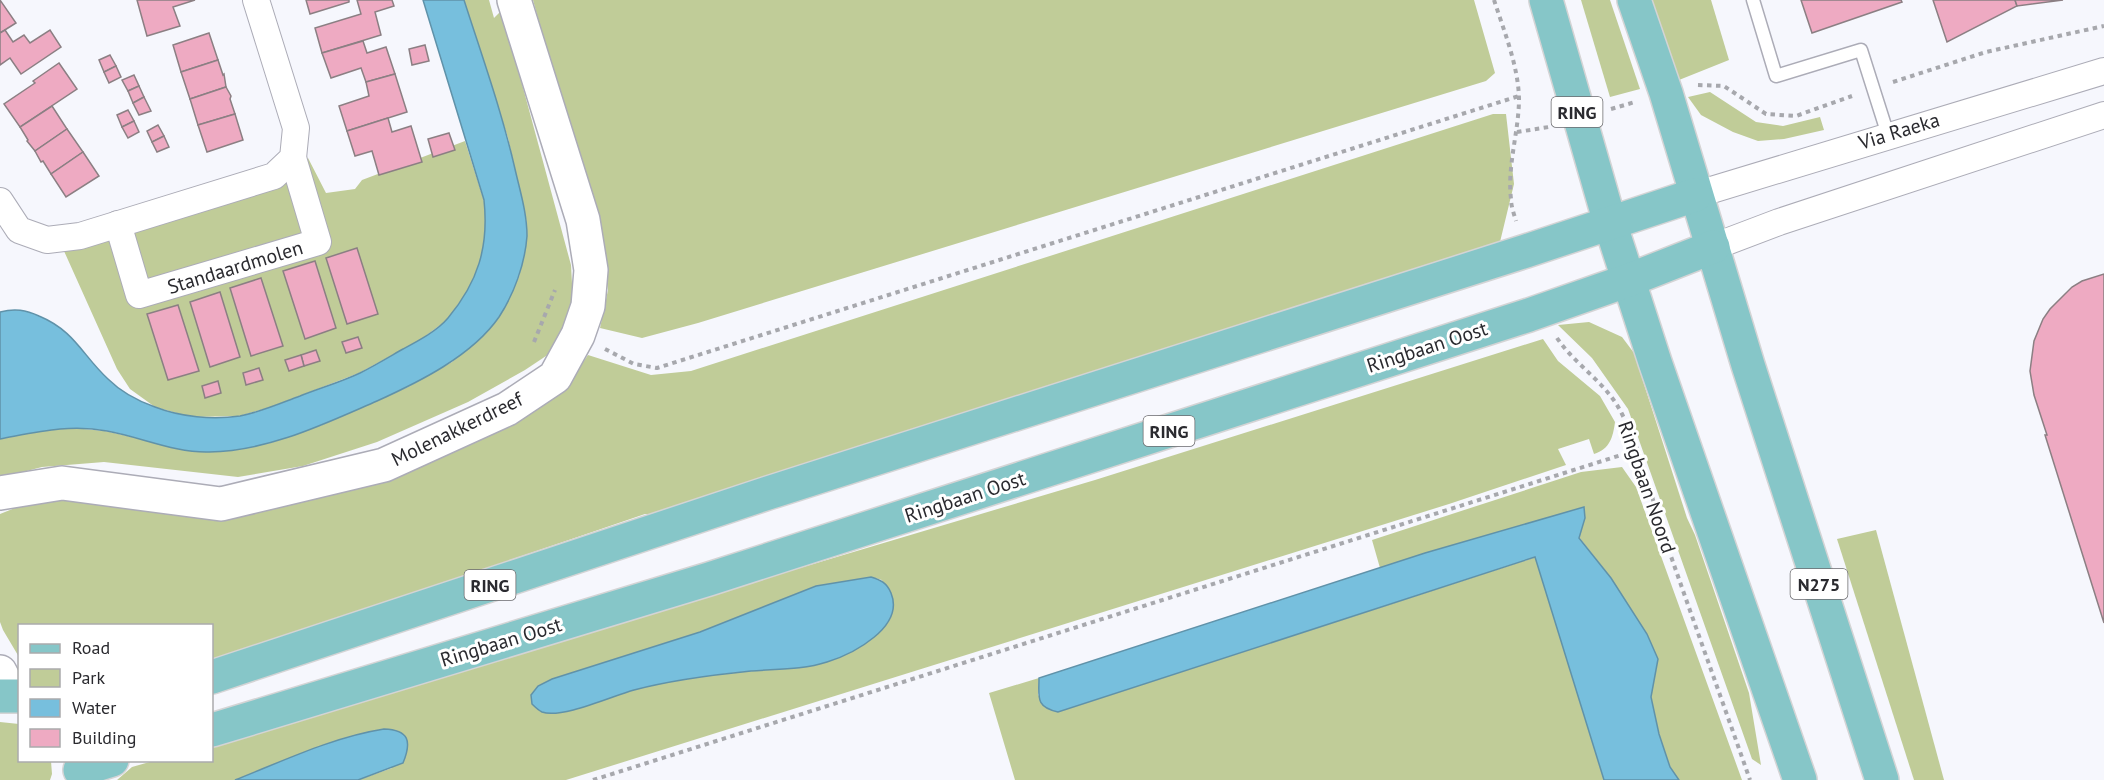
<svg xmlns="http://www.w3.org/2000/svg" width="2104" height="780" viewBox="0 0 2104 780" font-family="'PT Sans',sans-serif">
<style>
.green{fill:#c0cc98;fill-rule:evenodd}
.water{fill:#77bfdd;stroke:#6092a9;stroke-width:1.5}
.building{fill:#eeaac2;stroke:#8b7f83;stroke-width:1.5}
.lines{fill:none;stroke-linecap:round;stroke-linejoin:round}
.lane-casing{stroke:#acacb7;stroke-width:15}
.street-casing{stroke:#acacb7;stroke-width:28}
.secondary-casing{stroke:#acacb7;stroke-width:36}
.primary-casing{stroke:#d4d4d5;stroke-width:36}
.path{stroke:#a7a8ad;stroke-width:4;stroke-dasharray:4.5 4.5;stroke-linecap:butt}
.lane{stroke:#fff;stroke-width:12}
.street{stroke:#fff;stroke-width:26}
.secondary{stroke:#fff;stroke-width:33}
.primary{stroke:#86c6c8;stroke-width:33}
.labels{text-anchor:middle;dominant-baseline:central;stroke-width:6;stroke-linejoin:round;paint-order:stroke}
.shield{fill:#fff;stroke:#6a6a6d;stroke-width:1.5}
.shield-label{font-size:18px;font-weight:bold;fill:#2a2a2f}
.street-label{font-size:20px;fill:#2a2a2f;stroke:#fff}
</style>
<rect width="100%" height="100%" fill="#f6f7fd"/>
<g class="green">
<polygon points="464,0 489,0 494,18 502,10 571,265 573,302 559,341 549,354 525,370 468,402 377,442 303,466 238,477 104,462 42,467 0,478 0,439 62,427 105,431 132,437 234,450 270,443 322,425 408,387 452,362 479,339 498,318 519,277 527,236 526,218 508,138"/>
<polygon points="533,0 1474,0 1495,73 1486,81 698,323 642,338 600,328 608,290 603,259"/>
<polygon points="1581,0 1610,0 1640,89 1610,97"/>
<polygon points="1651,0 1711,0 1729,60 1679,80"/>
<polygon points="1710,92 1756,122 1783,126 1820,117 1824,130 1784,139 1758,141 1733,132 1701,115 1688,97"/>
<polygon points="1493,114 1506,114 1514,184 1500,242 655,514 645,514 212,662 212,626 20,626 19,657 3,630 0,622 0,514 20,506 47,500 103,495 238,510 572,378 588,355 651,375 691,371"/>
<polygon points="465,141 484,201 486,223 484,247 477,272 464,296 447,320 420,340 359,373 268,408 239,416 191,417 155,407 130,389 117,369 64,251 94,245 280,187 294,177 308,158 326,193 355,189 362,180"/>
<polygon points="1589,322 1622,337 1634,353 1687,518 1695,535 1749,693 1761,765 1752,759 1628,409 1592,358 1558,325"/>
<path d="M 1543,339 L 1558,361 L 1600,396 L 1615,422 C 1613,437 1610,449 1594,454 L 1589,439 L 1558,449 L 1566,465 L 1449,504 L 566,780 L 358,780 L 392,768 L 322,746 L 235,780 L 117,780 L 132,767 L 153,761 L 212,760 L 212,743 L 1095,480 ZM 871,577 L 882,580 L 891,616 C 858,665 807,666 753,671 C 726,673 698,676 671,681 C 635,687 600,700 566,712 L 552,679 L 700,632 L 816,586 Z"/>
<polygon points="1622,467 1636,487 1742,780 1679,780 1670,767 1659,734 1651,697 1658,659 1647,634 1611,578 1579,537 1585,518 1584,507 1380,568 1372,540 1581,472"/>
<polygon points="1876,530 1944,780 1914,780 1837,539"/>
<polygon points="1536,557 1604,780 1015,780 989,693 1039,678 1038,695 1058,712"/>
<polygon points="0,722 19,724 20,760 51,761 52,774 50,780 0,780"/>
</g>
<g class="water">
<path d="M 423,0 L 464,0 C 482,56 502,112 515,169 C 520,191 527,213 527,236 C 525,264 514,294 499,317 C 472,356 419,382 377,401 C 324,424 269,451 209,452 C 175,453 141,437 107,431 C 69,424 38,432 0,439 L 0,312 C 15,308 26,310 39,316 C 75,331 82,355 108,379 C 121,392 138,401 155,407 C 181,417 212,420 240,416 C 261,412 281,403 300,396 C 320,388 341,382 360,373 C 374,366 389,357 403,349 C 418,341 437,331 448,318 C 478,282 489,247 484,200 Z"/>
<path d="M 1584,507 L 1585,518 L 1579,538 L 1611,578 L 1647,634 L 1658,659 L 1651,697 L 1659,734 L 1670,767 L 1679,780 L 1604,780 L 1535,557 L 1058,712 C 1035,707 1039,697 1039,678 L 1425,553 Z"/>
<path d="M 871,577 C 881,580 887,583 891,593 C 905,627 853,654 827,662 C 803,670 776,669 751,671 C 711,675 672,680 634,690 C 612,696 562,719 542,712 C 538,710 535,707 532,704 L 531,695 L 538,686 L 552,679 L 700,632 L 816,586 Z"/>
<path d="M 384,729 C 409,730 412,741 403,763 L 358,780 L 235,780 C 283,761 333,737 384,729 Z"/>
</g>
<g class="building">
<polygon points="0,0 16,23 0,33"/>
<polygon points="137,0 195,0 173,7 180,26 147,36"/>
<polygon points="306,0 349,0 349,2 310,14"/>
<polygon points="357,0 392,0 394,6 375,12 381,35 322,53 315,28 361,14"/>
<polygon points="1801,0 1901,0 1902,2 1812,33"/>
<polygon points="1933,0 2015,0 2017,6 1947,42"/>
<polygon points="2015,0 2063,0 2017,6"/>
<polygon points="5,30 13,42 24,35 30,43 50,30 61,47 21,74 10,58 0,65 0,33"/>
<polygon points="209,33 218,60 181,72 173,45"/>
<polygon points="363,41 367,53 386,47 395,74 366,82 361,68 331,78 322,53"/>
<polygon points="425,45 429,61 412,65 409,49"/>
<polygon points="110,55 116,66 104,72 99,60"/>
<polygon points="218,60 223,75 224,74 226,87 190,99 181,72"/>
<polygon points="59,63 77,89 20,127 4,104 35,83 33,81"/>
<polygon points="116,66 121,77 109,83 104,72"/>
<polygon points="395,74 407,112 347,131 339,106 369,96 366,82"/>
<polygon points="134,75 139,86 128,91 122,80"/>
<polygon points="139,86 144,97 133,103 128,91"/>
<polygon points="226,87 231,96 230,99 235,114 198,125 190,99"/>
<polygon points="144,97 151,111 139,115 133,103"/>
<polygon points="52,106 67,129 35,151 27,141 28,140 20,127"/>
<polygon points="128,110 134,121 122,127 117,115"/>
<polygon points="235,114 243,140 207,152 198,125"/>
<polygon points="388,118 392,132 411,126 422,162 379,175 372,151 355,156 347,131"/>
<polygon points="134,121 139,132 128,138 122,127"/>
<polygon points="158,125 164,136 152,142 147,131"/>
<polygon points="67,129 83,152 51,174 43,161 41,162 35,151"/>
<polygon points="449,133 455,150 433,157 428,139"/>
<polygon points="164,136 169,147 157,152 152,142"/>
<polygon points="83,152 99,176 66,197 51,174"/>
<polygon points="357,248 378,314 347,324 326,258"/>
<polygon points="315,261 336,328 305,339 283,271"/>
<polygon points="2104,274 2104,623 2045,435 2047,435 2034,395 2030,371 2034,341 2043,319 2050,309 2072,287 2082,281"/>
<polygon points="261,278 283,346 251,356 230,288"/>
<polygon points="220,292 240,357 210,367 190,302"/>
<polygon points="178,305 199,371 168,380 147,314"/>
<polygon points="358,337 362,348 346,353 342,342"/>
<polygon points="316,350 320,361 304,366 301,355"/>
<polygon points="301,355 304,366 289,371 285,360"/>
<polygon points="259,368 263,380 246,385 243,373"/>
<polygon points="218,381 221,393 205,398 202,386"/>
</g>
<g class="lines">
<defs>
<polyline id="lane" points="1753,0 1776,76 1861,50 1888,135"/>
<g id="street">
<polyline points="1695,195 2104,71"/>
<polyline points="0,201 19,230 47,240 80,236 274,176 293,158 296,128 256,0"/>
<polyline points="118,224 139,295 318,242 293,158"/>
<polyline points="1713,247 1779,222 2104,115"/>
</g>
<g id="secondary">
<polyline points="0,493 62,483 221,504 384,465 507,409 555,377 578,335 588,306 591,270 583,220 514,0"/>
<polyline points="0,672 12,695"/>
</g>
<g id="primary">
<polyline points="1546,0 1610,223 1655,362 1800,780"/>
<polyline points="1634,0 1666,93 1748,365 1882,780"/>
<polyline points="212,677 768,493 1526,251 1695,195"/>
<polyline points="0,696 20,696"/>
<polyline points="212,730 709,579 1529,315 1629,280 1713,247"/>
<polyline points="80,770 112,760"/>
</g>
</defs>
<use href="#lane" class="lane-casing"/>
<use href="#street" class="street-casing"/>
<use href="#secondary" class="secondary-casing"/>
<use href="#primary" class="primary-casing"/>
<g class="path">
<path d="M 1494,0 C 1504,31 1518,65 1519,98 C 1519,132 1507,165 1511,199 C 1511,206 1514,214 1516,221"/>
<polyline points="1893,82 1986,52 2104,26"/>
<polyline points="1698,85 1724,86 1766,114 1796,116 1852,96"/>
<polyline points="1611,109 1635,102"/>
<polyline points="1517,132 1549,127"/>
<path d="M 1557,338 C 1576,366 1607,383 1622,414 C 1642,453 1651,497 1665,539 C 1693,620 1722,700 1750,780"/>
<polyline points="534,342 555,290"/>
<polyline points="605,349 634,364 657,368 1519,96"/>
<polyline points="593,780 1637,450"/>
</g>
<use href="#lane" class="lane"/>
<use href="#street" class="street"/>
<use href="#secondary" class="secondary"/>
<use href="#primary" class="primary"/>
</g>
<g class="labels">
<g class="shield">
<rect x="1551.5" y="97" width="51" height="30" rx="4.5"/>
<rect x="1143.5" y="416" width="51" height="30" rx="4.5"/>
<rect x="1790.5" y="569" width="57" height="30" rx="4.5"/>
<rect x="464.5" y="570" width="51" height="30" rx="4.5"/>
</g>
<g class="shield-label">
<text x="1577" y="112">RING</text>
<text x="1169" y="431">RING</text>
<text x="1819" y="584">N275</text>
<text x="490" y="585">RING</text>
</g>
<g class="street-label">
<text transform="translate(1899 131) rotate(-17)">Via Raeka</text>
<text transform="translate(235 267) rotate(-17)">Standaardmolen</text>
<text transform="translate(1427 347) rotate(-18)">Ringbaan Oost</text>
<text transform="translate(457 429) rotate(-26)">Molenakkerdreef</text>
<text transform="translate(1647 487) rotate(71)">Ringbaan Noord</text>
<text transform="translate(965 497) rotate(-18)">Ringbaan Oost</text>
<text transform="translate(501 642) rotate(-17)">Ringbaan Oost</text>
</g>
</g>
<rect x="18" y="624" width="195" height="138" fill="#ffffff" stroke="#aaaaac" stroke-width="1.5"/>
<rect x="30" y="644" width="30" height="9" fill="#86c6c8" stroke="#aaaaac" stroke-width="1.5"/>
<text x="72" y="654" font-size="18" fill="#2a2a2f">Road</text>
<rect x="30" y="669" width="30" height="18" fill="#c0cc98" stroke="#aaaaac" stroke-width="1.5"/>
<text x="72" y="684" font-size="18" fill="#2a2a2f">Park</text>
<rect x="30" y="699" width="30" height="18" fill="#77bfdd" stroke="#aaaaac" stroke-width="1.5"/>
<text x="72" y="714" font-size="18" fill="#2a2a2f">Water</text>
<rect x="30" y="729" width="30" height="18" fill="#eeaac2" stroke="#aaaaac" stroke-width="1.5"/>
<text x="72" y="744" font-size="18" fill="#2a2a2f">Building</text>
</svg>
